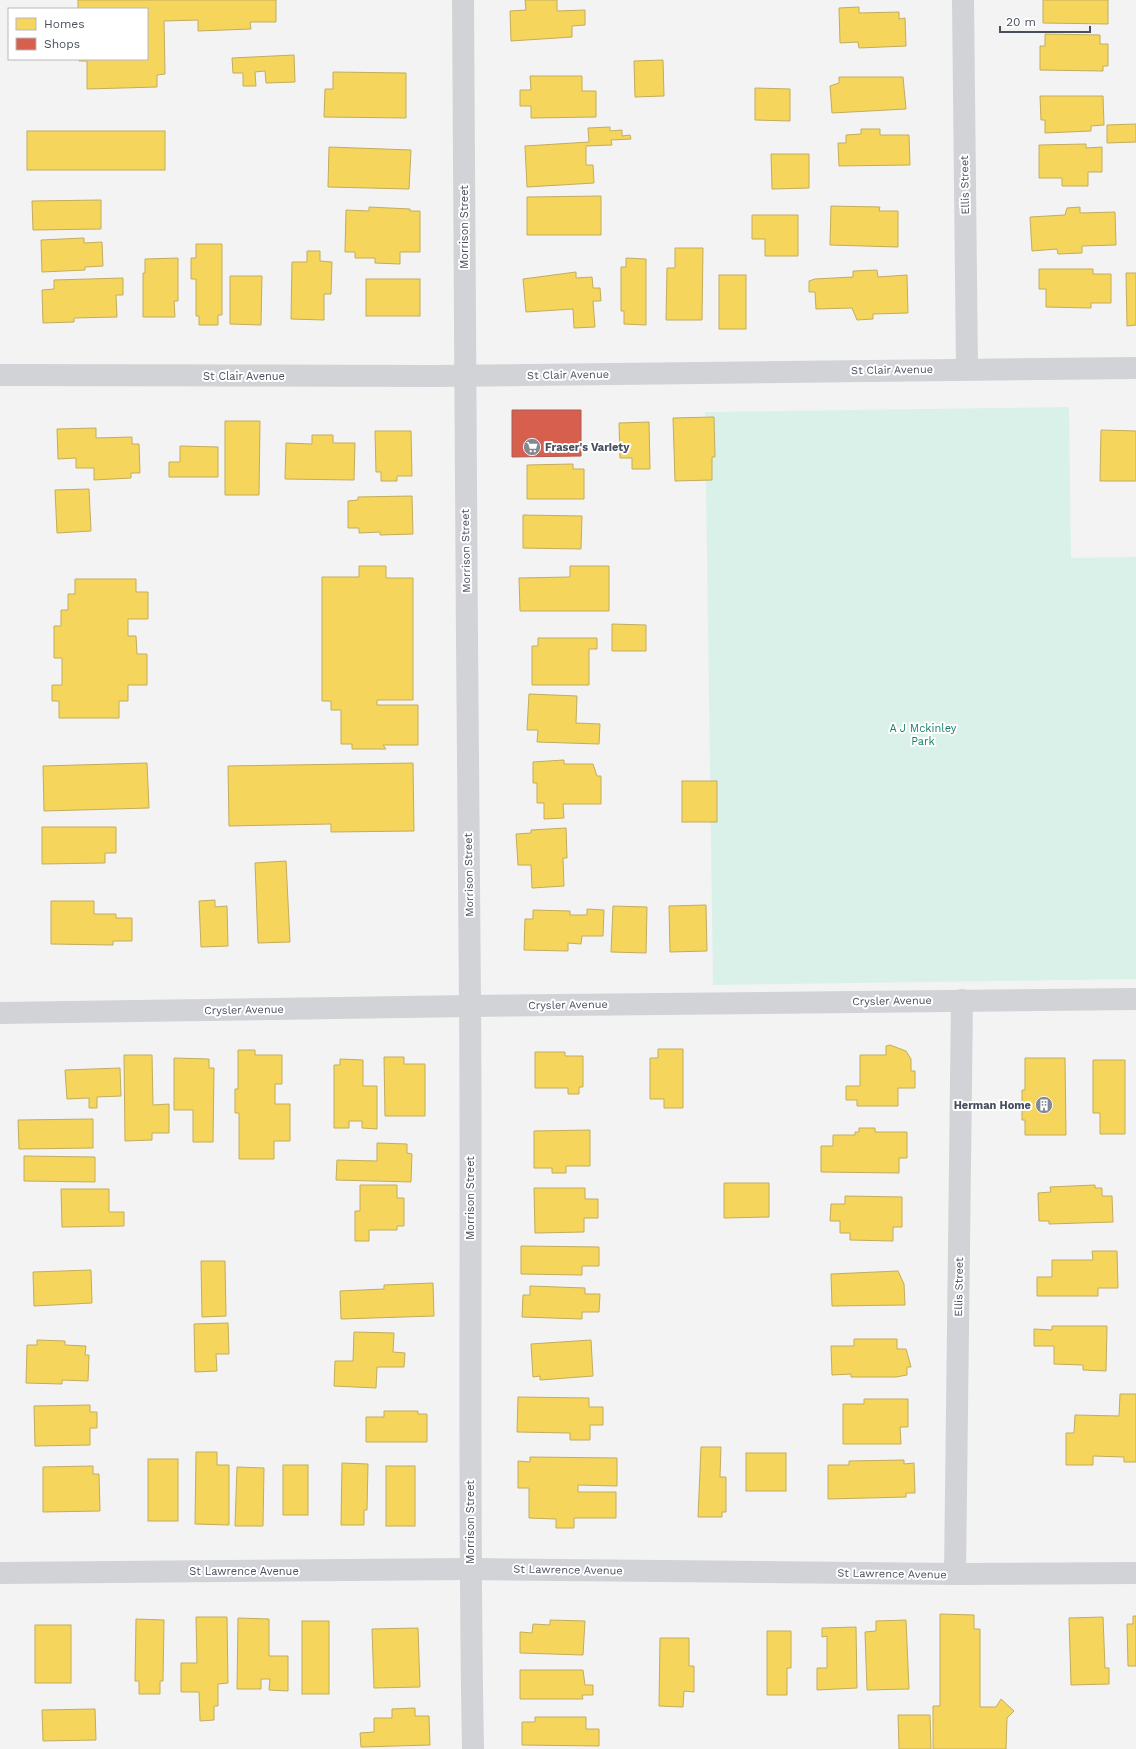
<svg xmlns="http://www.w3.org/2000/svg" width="1136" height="1749" viewBox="0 0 1136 1749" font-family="'Work Sans',sans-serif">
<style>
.green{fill:#d9f1e9}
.homes{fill:#f6d55c;stroke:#c2ad5d}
.shops{fill:#d6604d;stroke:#ac5b52}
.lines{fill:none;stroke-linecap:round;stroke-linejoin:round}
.minor{stroke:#d1d3d6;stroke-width:22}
.labels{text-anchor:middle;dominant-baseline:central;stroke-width:4;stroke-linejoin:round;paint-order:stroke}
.street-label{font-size:11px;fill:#4a4f5f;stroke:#fff}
.poi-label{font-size:11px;font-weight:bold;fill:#4a4f5f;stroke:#fff;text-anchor:start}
.park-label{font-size:11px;fill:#1a816b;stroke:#fff}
</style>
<rect width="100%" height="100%" fill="#f3f3f3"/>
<polygon class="green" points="1069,407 1071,558 1136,557 1136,979 713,985 705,412"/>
<g class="homes">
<polygon points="78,0 276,0 276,22 250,22 251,29 198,31 198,20 164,21 165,74 157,75 157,87 87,89 87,61 79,61 79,59 147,59 147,9 78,9"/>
<polygon points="525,0 557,0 557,11 585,10 585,25 572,26 572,37 511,41 510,11 526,10"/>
<polygon points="1043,0 1108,0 1108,24 1043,23"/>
<polygon points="859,7 859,13 899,12 899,19 905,18 906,46 859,48 858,42 840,43 839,8"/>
<polygon points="1045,34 1100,35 1100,44 1108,44 1108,66 1103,66 1103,71 1040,70 1040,46 1045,46"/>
<polygon points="294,55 295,82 266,83 265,71 255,72 256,86 243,86 243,73 233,73 232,58"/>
<polygon points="663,60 664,96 635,97 634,61"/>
<polygon points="333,72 406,73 406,118 324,117 325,89 333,89"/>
<polygon points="530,76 582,76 582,91 596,91 596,117 531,118 531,106 520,106 520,90 531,90"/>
<polygon points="839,77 903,77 906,109 832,113 830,86 839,83"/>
<polygon points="755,88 790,89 790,121 755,120"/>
<polygon points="1040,96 1103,96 1104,125 1091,126 1091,131 1045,133 1045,120 1041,120"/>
<polygon points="1136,124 1136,142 1107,143 1107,125"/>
<polygon points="610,127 610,131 622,130 622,136 630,135 631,139 611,140 612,145 586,146 586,165 593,165 594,183 527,187 525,146 589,142 588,128"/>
<polygon points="861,129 880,129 880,135 909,135 910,165 839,166 838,143 846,143 846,135 861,134"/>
<rect x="27" y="131" width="138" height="39"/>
<polygon points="1086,144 1086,148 1102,147 1102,172 1088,172 1088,186 1062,186 1062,178 1039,178 1039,145"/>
<polygon points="329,147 411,150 409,189 328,187"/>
<polygon points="771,154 809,154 809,188 772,189"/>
<polygon points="601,196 601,235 527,235 527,197"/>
<polygon points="101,200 101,229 33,230 32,201"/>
<polygon points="831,206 880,207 879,211 898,211 898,247 830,245"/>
<polygon points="369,207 410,209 410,211 420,211 420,252 400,252 400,264 375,263 375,258 355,258 355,252 345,252 346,210 369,211"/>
<polygon points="1080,207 1080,213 1115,212 1116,245 1082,246 1082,253 1058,254 1057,249 1032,251 1030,217 1065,215 1067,208"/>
<polygon points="752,215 798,215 798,256 765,256 765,239 752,239"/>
<polygon points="84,238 84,243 102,242 103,266 85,267 85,270 42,272 41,240"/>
<polygon points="196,244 222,244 222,315 218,315 218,325 199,325 199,316 196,316 196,279 191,279 191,258 196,258"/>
<polygon points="675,248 703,248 702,320 666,320 667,268 675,268"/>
<polygon points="307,251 320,251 320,261 332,262 331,294 324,294 324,320 291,319 292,262 307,262"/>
<polygon points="178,258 178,301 174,301 175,317 143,317 143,273 145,273 145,259"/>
<polygon points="626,258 646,259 646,325 624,324 624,311 621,311 621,267 626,267"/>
<polygon points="1039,269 1093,269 1093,274 1111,274 1111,303 1091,303 1091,308 1046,307 1046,289 1039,289"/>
<polygon points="877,270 878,277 907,275 908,313 873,314 873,319 857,320 852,308 816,309 815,292 809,292 809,281 815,279 853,277 853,271"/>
<polygon points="576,272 576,278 592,277 593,288 600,288 601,301 593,301 595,327 574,328 573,309 526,312 523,279"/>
<polygon points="1126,273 1136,273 1136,325 1127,326"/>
<rect x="719" y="275" width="27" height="54"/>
<polygon points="230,276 262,276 261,325 230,324"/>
<polygon points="123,278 123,295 116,295 117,317 74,318 74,322 43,323 42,290 54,289 54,280"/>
<rect x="366" y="279" width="54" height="37"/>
<polygon points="714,417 715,457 712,457 712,480 675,481 673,418"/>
<polygon points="225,421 260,421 259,495 225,495"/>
<polygon points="649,422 650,469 632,469 632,458 620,458 619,423"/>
<polygon points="96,428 96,438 132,437 132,444 139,444 140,473 131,473 131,478 94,480 94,468 76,468 76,458 58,459 57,429"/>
<polygon points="1101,430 1136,431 1136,481 1100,481"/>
<polygon points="375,431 411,431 412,476 397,476 397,481 381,481 381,472 376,472"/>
<polygon points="312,435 333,435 333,443 355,443 354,480 285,479 286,443 312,444"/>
<polygon points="180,446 218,447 218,477 169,477 169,462 180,462"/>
<polygon points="573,464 573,469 584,469 584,499 527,499 527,465"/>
<polygon points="89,489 91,531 57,533 55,490"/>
<polygon points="412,496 413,534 380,535 380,532 359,533 359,528 348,528 348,501 358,500 358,497"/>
<polygon points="523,515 582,516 581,549 523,548"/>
<polygon points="359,566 386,566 386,578 413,578 413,700 377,700 377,705 418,705 418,745 383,745 386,749 352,749 352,744 341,744 341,710 331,710 331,701 322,701 322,577 359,577"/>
<polygon points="570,566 609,566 609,611 520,611 519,578 570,577"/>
<polygon points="75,579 136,579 136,592 148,592 148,619 128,619 128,636 136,636 137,654 147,654 147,685 128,685 128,701 119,701 119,718 59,718 59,701 52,701 52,685 62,685 62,658 54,658 54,626 61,626 61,610 68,610 68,594 75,594"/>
<polygon points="612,624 646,625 646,651 612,651"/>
<polygon points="538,638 597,638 597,649 589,649 589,685 532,685 532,646 538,646"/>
<polygon points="529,694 577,696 576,723 600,724 599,744 537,742 538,730 527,730"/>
<polygon points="564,760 564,764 593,764 597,776 601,776 601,804 563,804 564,818 544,819 544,803 537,803 537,783 533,783 533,762"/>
<polygon points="147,763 149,808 44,811 43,766"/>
<polygon points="413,763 414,831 331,832 331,824 229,826 228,766"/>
<rect x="682" y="781" width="35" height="41"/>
<polygon points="42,827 116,827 116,853 105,853 105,863 42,864"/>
<polygon points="566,828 567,858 563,858 564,886 532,888 531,865 518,865 516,834 531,833 531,830"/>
<polygon points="286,861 290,942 258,943 255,863"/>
<polygon points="215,900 215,907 227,906 228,946 201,947 199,901"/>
<polygon points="51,901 94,901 94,914 116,914 116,918 132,918 132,941 113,941 113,945 51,944"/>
<polygon points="706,905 707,951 670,952 669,906"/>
<polygon points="613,906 647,907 646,953 611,952"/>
<polygon points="587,909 604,910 603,936 582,936 581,944 568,943 568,951 524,950 525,919 533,919 533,910 570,911 570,915 587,915"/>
<polygon points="890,1045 906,1051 911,1059 911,1071 915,1071 915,1088 898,1088 898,1106 857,1106 857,1100 846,1100 846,1086 860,1086 860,1055 886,1055 886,1046"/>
<polygon points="658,1049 683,1049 683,1108 664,1108 664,1099 650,1099 650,1058 658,1058"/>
<polygon points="238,1050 255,1050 255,1055 282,1055 282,1084 275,1084 275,1104 290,1104 290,1141 274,1141 274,1159 239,1159 239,1113 235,1113 235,1089 238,1089"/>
<polygon points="535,1052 565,1052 565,1056 583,1056 583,1087 579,1087 579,1094 568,1094 568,1088 535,1088"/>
<polygon points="124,1055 152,1055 153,1105 169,1104 169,1133 152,1133 152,1140 125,1141"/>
<polygon points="384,1057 404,1057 404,1064 425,1064 425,1116 385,1116"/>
<polygon points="174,1058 209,1059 209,1068 214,1068 213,1142 193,1142 193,1110 174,1110"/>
<polygon points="1025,1058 1065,1058 1066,1135 1025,1135 1025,1120 1022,1120 1022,1090 1025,1090"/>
<polygon points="340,1059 363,1060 363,1086 377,1086 377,1129 362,1128 362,1121 349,1121 349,1128 334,1128 334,1065 340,1065"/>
<polygon points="1093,1060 1125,1060 1125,1134 1100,1134 1100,1113 1093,1113"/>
<polygon points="120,1068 121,1096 97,1097 97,1108 89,1108 89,1098 67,1099 65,1070"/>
<polygon points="93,1119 93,1148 19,1149 18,1120"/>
<polygon points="859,1128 875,1128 875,1132 907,1132 907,1158 899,1158 899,1173 821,1172 821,1146 833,1146 833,1135 855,1135 855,1132 859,1132"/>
<polygon points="590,1130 590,1166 566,1166 566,1173 552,1173 552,1168 534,1168 534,1131"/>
<polygon points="377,1143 407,1144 407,1153 412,1154 411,1182 336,1180 337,1160 377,1161"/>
<polygon points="24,1156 95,1157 95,1182 24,1181"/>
<polygon points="724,1183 769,1183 769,1217 724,1218"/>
<polygon points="360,1185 397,1185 397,1198 404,1198 404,1226 397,1226 397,1230 369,1230 369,1241 355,1241 355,1211 360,1211"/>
<polygon points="1095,1185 1095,1188 1102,1188 1102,1196 1112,1196 1113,1222 1049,1224 1049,1221 1039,1221 1038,1193 1051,1192 1050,1187"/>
<polygon points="534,1188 585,1188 585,1199 598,1199 598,1218 584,1218 584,1232 535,1233"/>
<polygon points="61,1189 109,1189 109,1212 124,1212 124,1226 62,1227"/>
<polygon points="845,1196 902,1197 902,1227 893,1227 893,1241 850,1240 850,1233 840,1233 840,1221 830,1221 831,1204 845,1204"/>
<polygon points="521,1246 599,1247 599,1266 582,1266 582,1275 521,1274"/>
<polygon points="1092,1251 1117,1251 1118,1288 1098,1288 1098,1296 1037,1296 1037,1277 1052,1277 1052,1260 1093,1260"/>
<polygon points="201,1261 225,1261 226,1316 202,1317"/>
<polygon points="91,1270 92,1303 34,1306 33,1272"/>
<polygon points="898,1271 904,1284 905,1305 832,1306 831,1274"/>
<polygon points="433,1283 434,1316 341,1319 340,1291 384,1289 384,1285"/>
<polygon points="530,1286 585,1288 585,1294 600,1294 599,1312 582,1312 582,1319 522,1317 523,1295 530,1295"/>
<polygon points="228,1323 229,1354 216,1354 217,1371 195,1372 194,1324"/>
<polygon points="1052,1326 1107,1326 1106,1371 1083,1370 1083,1365 1054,1364 1054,1346 1034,1346 1034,1329 1052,1330"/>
<polygon points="354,1332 394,1333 393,1352 405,1353 404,1367 377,1367 376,1388 334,1386 335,1361 353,1361"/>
<polygon points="854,1339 897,1339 897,1349 906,1349 911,1367 907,1367 907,1375 896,1377 851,1377 851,1374 832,1375 831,1346 854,1346"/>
<polygon points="37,1340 65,1341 65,1345 86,1346 85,1355 89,1355 88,1381 62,1380 62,1384 26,1383 27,1345 37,1345"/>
<polygon points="591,1340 593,1376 540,1380 540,1376 533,1377 531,1344"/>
<polygon points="1120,1394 1136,1394 1136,1462 1124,1462 1124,1457 1093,1456 1093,1465 1066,1465 1066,1433 1074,1433 1075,1415 1119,1416"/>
<polygon points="518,1397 589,1398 589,1407 603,1407 603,1425 590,1425 590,1440 570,1440 570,1433 517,1432"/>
<polygon points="864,1399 908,1399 908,1427 900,1427 901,1444 843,1444 843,1404 864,1404"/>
<polygon points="90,1405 90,1412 97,1412 97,1428 90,1428 90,1445 35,1446 34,1406"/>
<polygon points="384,1411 418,1411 418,1414 427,1414 427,1442 366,1442 366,1417 384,1417"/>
<polygon points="701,1447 721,1447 720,1477 726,1477 726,1512 722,1512 722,1517 698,1517"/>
<polygon points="196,1452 217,1452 217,1465 229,1465 229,1525 195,1524"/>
<rect x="746" y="1453" width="40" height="38"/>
<polygon points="530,1457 617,1458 617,1486 578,1485 578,1492 616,1492 616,1518 574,1518 574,1528 556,1528 556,1519 529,1518 529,1488 518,1488 518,1461 530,1462"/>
<rect x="148" y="1459" width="30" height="62"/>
<polygon points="904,1460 904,1464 914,1463 915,1493 906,1493 906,1497 828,1499 828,1465 849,1465 849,1461"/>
<polygon points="342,1463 368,1464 367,1510 364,1510 364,1525 341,1525"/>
<rect x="283" y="1465" width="25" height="50"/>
<polygon points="93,1466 93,1474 99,1474 100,1511 43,1512 43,1467"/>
<rect x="386" y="1466" width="29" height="60"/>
<polygon points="237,1467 264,1468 263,1526 235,1526"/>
<polygon points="940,1614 974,1615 974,1629 980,1629 980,1707 996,1707 1001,1699 1014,1711 1007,1718 1006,1749 933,1749 933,1706 940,1706"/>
<polygon points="1133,1616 1136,1616 1136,1666 1128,1666 1127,1624 1133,1624"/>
<polygon points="196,1617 227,1617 228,1683 218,1684 218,1706 214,1706 214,1720 200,1721 199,1692 181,1692 181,1663 197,1663"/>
<polygon points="1103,1617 1105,1668 1109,1668 1109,1684 1071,1685 1069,1618"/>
<polygon points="238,1618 269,1619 269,1656 288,1656 288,1691 269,1690 270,1679 261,1679 261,1689 237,1689"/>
<polygon points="136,1619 164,1620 163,1681 160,1681 160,1694 139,1694 139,1681 135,1681"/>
<polygon points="550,1620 585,1621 583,1655 520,1653 520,1632 532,1633 533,1624 550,1625"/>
<polygon points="906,1620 909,1689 867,1690 865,1632 876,1631 876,1621"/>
<rect x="302" y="1621" width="27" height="73"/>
<rect x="35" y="1625" width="36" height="58"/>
<polygon points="856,1627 857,1688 817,1690 817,1668 827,1668 827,1636 822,1637 822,1628"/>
<polygon points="418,1628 420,1687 374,1688 372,1629"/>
<polygon points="767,1631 791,1631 791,1668 787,1668 787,1695 767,1695"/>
<polygon points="660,1638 689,1638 689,1666 694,1666 694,1692 684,1691 683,1707 659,1706"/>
<polygon points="520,1670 583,1670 585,1685 593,1685 593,1695 582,1695 583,1699 520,1699"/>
<polygon points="415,1708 415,1716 429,1716 430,1745 361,1747 360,1733 374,1732 374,1718 392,1718 392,1709"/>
<polygon points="95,1709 96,1740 43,1741 42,1710"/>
<polygon points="898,1715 930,1715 931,1749 899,1749"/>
<polygon points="535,1717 586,1717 586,1729 599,1729 599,1746 522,1745 522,1722 535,1722"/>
</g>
<polygon class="shops" points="512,410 581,410 581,456 512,457"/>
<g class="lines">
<g class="minor">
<path d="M 463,0 C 463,334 468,668 470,1002 C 472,1251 468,1500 473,1749"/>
<polyline points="963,0 967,369"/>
<polyline points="0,375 434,376 1136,368"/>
<polyline points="0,1013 470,1006 1136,999"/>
<polyline points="0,1573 470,1569 955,1574 1136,1573"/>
<polyline points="955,1574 962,1000"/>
</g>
</g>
<defs>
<symbol id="supermarket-disc" viewBox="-11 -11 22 22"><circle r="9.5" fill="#858893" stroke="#fff"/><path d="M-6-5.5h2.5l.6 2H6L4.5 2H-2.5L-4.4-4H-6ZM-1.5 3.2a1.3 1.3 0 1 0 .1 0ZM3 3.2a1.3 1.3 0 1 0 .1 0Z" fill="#fff"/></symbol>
<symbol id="building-disc" viewBox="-11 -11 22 22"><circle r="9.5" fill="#858893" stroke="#fff"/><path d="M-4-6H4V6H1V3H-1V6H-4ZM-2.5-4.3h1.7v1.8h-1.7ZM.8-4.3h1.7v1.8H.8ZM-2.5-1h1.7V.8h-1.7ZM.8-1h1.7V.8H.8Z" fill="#fff"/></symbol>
</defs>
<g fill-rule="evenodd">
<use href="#supermarket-disc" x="522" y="437" width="20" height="20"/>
<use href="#building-disc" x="1034" y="1095" width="20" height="20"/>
</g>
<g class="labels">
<g class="street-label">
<text transform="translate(965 185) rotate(-91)">Ellis Street</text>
<text transform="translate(464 227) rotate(-90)">Morrison Street</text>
<text transform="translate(892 370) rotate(-1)">St Clair Avenue</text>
<text transform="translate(568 375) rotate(-1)">St Clair Avenue</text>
<text x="244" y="376">St Clair Avenue</text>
<text transform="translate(466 551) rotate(-91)">Morrison Street</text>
<text transform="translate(469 875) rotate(-91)">Morrison Street</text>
<text transform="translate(892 1001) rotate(-1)">Crysler Avenue</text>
<text transform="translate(568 1005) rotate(-1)">Crysler Avenue</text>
<text transform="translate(244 1010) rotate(-1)">Crysler Avenue</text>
<text transform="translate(470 1198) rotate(-90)">Morrison Street</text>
<text transform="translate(959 1287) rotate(-89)">Ellis Street</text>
<text transform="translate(470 1522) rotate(-90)">Morrison Street</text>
<text transform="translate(568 1570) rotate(1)">St Lawrence Avenue</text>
<text x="244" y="1571">St Lawrence Avenue</text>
<text transform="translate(892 1574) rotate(1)">St Lawrence Avenue</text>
</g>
<g class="poi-label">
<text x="545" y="447">Fraser's Variety</text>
<text x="1031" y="1105" text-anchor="end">Herman Home</text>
</g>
<g class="park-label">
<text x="923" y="728">A J Mckinley<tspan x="923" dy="13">Park</tspan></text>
</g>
</g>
<rect x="8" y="8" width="140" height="52" fill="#ffffff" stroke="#b7b9bf"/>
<rect x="16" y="18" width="20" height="12" fill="#f6d55c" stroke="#b7b9bf"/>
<text x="44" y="28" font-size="12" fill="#4a4f5f">Homes</text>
<rect x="16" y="38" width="20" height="12" fill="#d6604d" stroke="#b7b9bf"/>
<text x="44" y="48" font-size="12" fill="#4a4f5f">Shops</text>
<path d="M1000 26v6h90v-6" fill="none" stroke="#4a4f5f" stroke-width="2"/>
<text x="1006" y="26" font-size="12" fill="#4a4f5f" stroke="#ffffff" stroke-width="3" paint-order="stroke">20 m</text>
</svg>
